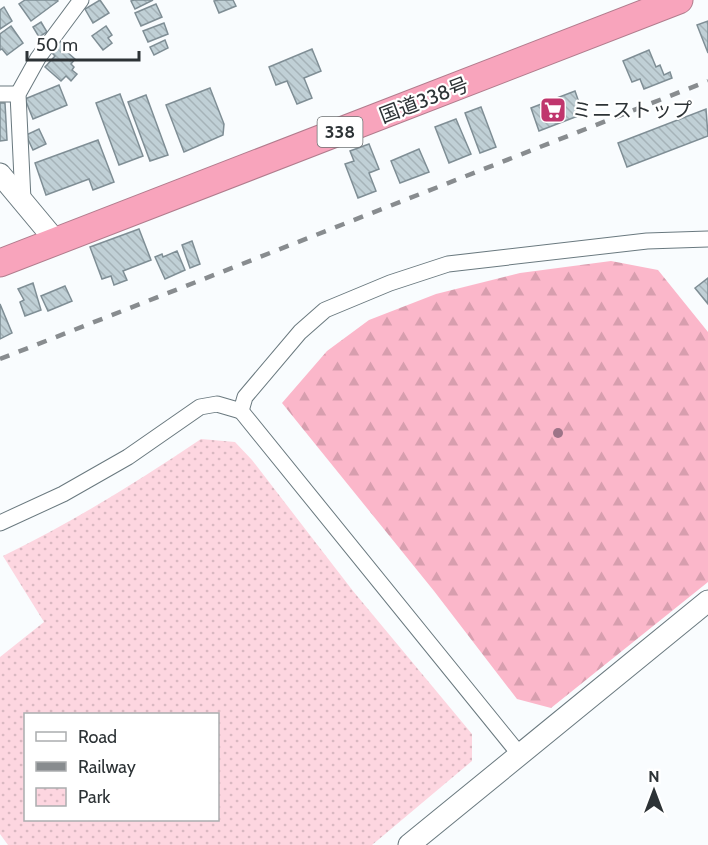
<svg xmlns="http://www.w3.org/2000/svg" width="708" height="845" viewBox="0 0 708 845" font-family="Cabin,'Noto Sans JP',sans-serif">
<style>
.forest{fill:url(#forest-firs)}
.park{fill:url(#park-dots);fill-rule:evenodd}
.building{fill:url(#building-back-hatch);stroke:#7f8e95;stroke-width:1.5}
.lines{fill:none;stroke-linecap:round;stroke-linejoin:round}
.street-casing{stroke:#6a797f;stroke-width:17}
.secondary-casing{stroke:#6a797f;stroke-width:23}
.highway-casing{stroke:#b17c8d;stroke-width:29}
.street{stroke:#fff;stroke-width:15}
.secondary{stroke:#fff;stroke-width:21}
.highway{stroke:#f8a4bc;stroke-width:27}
.rail{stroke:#888c8f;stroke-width:4.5;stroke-dasharray:10 10;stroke-linecap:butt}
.tree{fill:#9d7488}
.labels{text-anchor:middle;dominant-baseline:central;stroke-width:4.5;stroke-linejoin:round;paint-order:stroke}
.shield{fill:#fff;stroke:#6c7072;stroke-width:1.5}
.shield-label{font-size:18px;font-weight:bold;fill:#2d3336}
.street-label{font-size:20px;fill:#2d3336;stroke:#fff}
.poi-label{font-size:20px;fill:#2d3336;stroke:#fff;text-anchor:start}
</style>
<defs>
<pattern id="forest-firs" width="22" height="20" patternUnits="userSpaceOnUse" patternTransform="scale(1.5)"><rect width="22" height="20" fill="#fbb7ca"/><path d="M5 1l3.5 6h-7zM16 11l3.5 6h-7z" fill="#d79eae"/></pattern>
<pattern id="park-dots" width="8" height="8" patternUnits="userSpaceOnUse" patternTransform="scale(1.5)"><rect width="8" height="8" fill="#fdd6e0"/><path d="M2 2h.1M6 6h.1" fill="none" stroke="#d9b8c1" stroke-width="1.8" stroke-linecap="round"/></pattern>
<pattern id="building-back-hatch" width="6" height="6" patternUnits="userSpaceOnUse" patternTransform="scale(1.5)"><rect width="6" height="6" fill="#c0d0d6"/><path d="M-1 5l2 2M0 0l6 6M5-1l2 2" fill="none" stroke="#a5b3b8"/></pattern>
</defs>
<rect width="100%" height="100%" fill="#f9fcfe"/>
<polygon class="forest" points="611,261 658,270 708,332 708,582 551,708 517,699 434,591 282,403 327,351 369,320 436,294 520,273"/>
<path class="park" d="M 201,439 L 235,442 L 252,460 L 353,591 L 472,734 L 472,761 L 372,845 L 8,845 L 0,834 L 0,657 L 44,622 L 3,556 C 73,522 137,482 201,439 ZM 26,714 L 218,714 L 218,820 L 26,820 Z"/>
<g class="building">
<polygon points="25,0 57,0 58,1 31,21 19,4"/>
<polygon points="100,0 109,13 93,23 85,9"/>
<polygon points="134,0 153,0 135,9 131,1"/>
<polygon points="218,0 233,0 236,6 219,13 214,1"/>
<polygon points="156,4 162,17 141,26 135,13"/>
<polygon points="4,7 12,21 0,29 0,10"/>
<polygon points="708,21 708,53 697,25"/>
<polygon points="41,22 47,32 39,37 33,27"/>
<polygon points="164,23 168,34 148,42 143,31"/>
<polygon points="11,26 23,43 7,55 2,49 0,50 0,34"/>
<polygon points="106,26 112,35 108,38 112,43 103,50 92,36"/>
<polygon points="61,40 71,48 67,52 75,59 71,64 74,67 72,70 77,74 71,81 66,76 61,81 45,67 55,56 51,52"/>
<polygon points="165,40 168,48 154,55 150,47"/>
<polygon points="312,49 321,71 304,78 312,98 297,104 287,81 276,85 269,67"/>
<polygon points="649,50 656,67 660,65 664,75 670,72 672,78 644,89 640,79 632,82 623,61"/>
<polygon points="59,85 67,105 33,119 25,99"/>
<polygon points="210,88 224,124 223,135 184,152 166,105"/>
<polygon points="575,91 583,114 539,131 531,108"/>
<polygon points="120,94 143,156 119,165 96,103"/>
<polygon points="146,95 168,155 150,161 128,102"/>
<polygon points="0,103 5,103 7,140 0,141"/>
<polygon points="481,107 496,147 480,153 465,113"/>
<polygon points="706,109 708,136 627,167 618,143"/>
<polygon points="456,119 471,154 449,163 435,127"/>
<polygon points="39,129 46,144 33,150 26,135"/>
<polygon points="98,140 114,182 93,190 89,179 46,195 35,163"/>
<polygon points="369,144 379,169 369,173 376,191 358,198 345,164 354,161 350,151"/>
<polygon points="419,149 429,172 400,183 391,161"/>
<polygon points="139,229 151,260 123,271 127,280 114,285 111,276 102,279 90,247"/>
<polygon points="192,241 200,264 190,268 182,245"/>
<polygon points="177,251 185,270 165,279 155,257 162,254 163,257"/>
<polygon points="708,278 708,304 695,288"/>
<polygon points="33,283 41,310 25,316 20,302 24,300 18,289"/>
<polygon points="65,286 72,301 48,311 41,296"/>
<polygon points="0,304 12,333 0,339"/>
</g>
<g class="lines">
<defs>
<g id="street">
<polyline points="0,94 18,94"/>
<polyline points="23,200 18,94 38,58 81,0"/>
<polyline points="241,411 520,755"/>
<polyline points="0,523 63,494 128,457 200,407 217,404 241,411 245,397 300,332 325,310 390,283 448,264 647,241 708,239"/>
</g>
<g id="secondary">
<polyline points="0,174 55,240"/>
<polyline points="409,845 708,601"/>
</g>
<polyline id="highway" points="0,263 679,0"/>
</defs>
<use href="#street" class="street-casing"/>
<use href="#secondary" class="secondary-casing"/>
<use href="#highway" class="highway-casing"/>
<use href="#street" class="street"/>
<use href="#secondary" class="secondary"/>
<use href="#highway" class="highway"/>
<polyline class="rail" points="0,359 708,81"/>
</g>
<circle class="tree" cx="558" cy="433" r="5"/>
<defs>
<symbol id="supermarket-square" viewBox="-11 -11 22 22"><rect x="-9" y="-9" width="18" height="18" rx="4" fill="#c0366d" stroke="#fff"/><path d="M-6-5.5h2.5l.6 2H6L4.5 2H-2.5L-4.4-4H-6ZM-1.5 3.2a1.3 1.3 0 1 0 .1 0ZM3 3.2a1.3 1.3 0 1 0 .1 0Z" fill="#fff"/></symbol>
</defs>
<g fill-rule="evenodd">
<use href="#supermarket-square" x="538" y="95" width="30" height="30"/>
</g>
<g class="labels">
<rect class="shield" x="317.5" y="117" width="45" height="30" rx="4.5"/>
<g class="shield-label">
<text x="340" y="132">338</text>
</g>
<g class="street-label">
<text transform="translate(424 100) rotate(-21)">国道338号</text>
</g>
<g class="poi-label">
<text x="572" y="110">ミニストップ</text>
</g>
</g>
<rect x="24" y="713" width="195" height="108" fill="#ffffff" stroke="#abadaf" stroke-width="1.5"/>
<rect x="36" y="732" width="30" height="9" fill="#ffffff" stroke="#abadaf" stroke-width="1.5"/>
<text x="78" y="743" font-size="18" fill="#2d3336">Road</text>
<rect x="36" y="762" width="30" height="9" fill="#888c8f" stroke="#abadaf" stroke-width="1.5"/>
<text x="78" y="773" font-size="18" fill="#2d3336">Railway</text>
<rect x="36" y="788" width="30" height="18" fill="url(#park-dots)" stroke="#abadaf" stroke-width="1.5"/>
<text x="78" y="803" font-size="18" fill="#2d3336">Park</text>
<g transform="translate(654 791)" stroke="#ffffff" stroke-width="4.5" paint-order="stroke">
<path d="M0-4.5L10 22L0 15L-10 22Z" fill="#2d3336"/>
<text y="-9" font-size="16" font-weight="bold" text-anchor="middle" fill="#2d3336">N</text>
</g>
<path d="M27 51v9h112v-9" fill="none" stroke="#2d3336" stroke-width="3"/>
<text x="36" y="51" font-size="18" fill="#2d3336" stroke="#ffffff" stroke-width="4.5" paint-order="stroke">50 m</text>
</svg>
